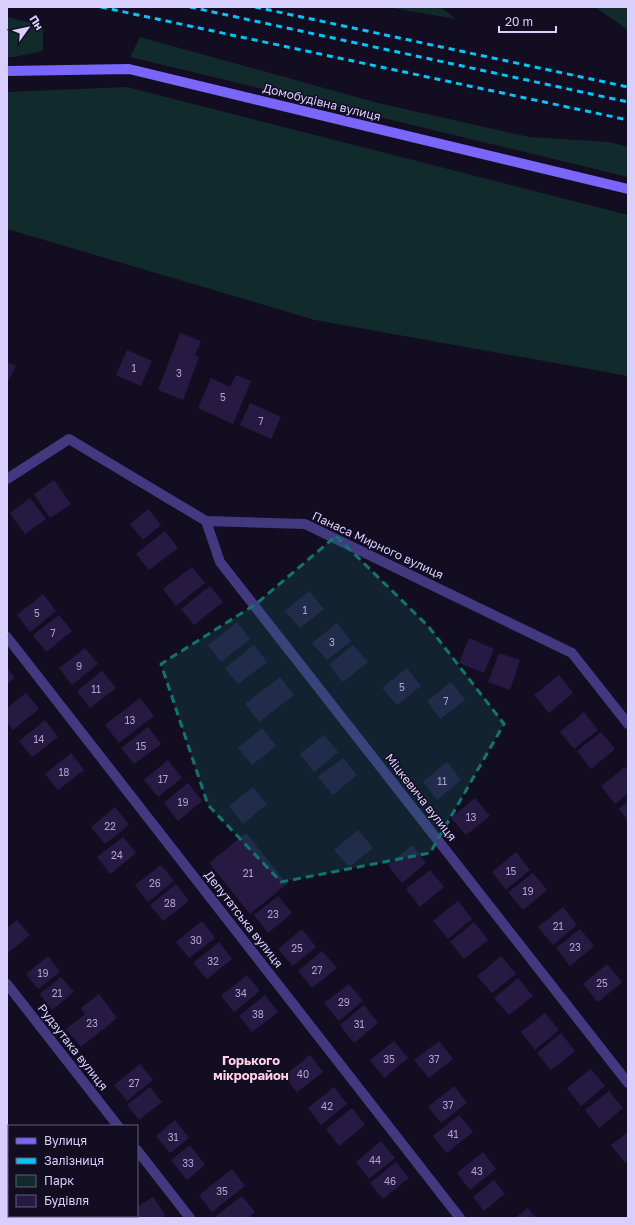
<svg xmlns="http://www.w3.org/2000/svg" width="635" height="1225" viewBox="0 0 635 1225" font-family="'Golos Text',sans-serif">
<style>
.green{fill:#112a2c}
.building{fill:#261a43}
.lines{fill:none;stroke-linecap:round;stroke-linejoin:round}
.street{stroke:#433981;stroke-width:10}
.secondary{stroke:#7a66ff;stroke-width:10}
.rail{stroke:#01c6f9;stroke-width:3;stroke-dasharray:6 5;stroke-linecap:butt}
.marked{fill:#0f766e;fill-opacity:0.2;stroke:#0f766e;stroke-width:3;stroke-dasharray:8 5;stroke-linejoin:round}
.labels{text-anchor:middle;dominant-baseline:central;stroke-width:3;stroke-linejoin:round;paint-order:stroke}
.number-label{font-size:10px;fill:#aca2d0}
.street-label{font-size:12px;fill:#d9cfff;stroke:#130d22}
.neighbourhood-label{font-size:13px;font-weight:bold;fill:#ffd1e9;stroke:#130d22}
</style>
<rect width="100%" height="100%" fill="#130d22"/>
<g class="green">
<polygon points="387,7 440,7 456,19"/>
<polygon points="595,7 628,7 628,30"/>
<polygon points="7,17 43,26 43,51 14,57 7,57"/>
<polygon points="140,37 378,103 529,137 609,142 628,147 628,177 130,57"/>
<polygon points="127,87 628,215 628,376 315,320 7,229 7,92"/>
</g>
<g class="building">
<polygon points="180,333 201,341 195,355 199,357 183,400 158,390"/>
<polygon points="127,350 152,361 141,386 116,375"/>
<polygon points="7,362 16,366 7,383"/>
<polygon points="236,375 251,381 233,424 198,408 211,378 230,387"/>
<polygon points="250,403 281,417 271,439 240,425"/>
<polygon points="54,480 71,504 50,518 34,494"/>
<polygon points="30,498 46,519 25,534 10,513"/>
<polygon points="148,509 161,525 143,540 130,524"/>
<polygon points="165,531 178,548 149,570 136,554"/>
<polygon points="192,567 205,583 176,606 163,589"/>
<polygon points="210,586 223,602 194,625 181,609"/>
<polygon points="309,591 324,609 300,628 285,611"/>
<polygon points="43,594 56,611 30,632 17,615"/>
<polygon points="59,615 72,631 46,652 33,635"/>
<polygon points="237,622 250,639 221,662 208,645"/>
<polygon points="337,623 351,641 327,660 312,643"/>
<polygon points="469,638 494,649 484,673 459,663"/>
<polygon points="254,645 267,662 238,684 225,668"/>
<polygon points="353,645 368,662 343,682 329,665"/>
<polygon points="85,648 98,664 72,685 59,668"/>
<polygon points="499,653 520,660 510,690 488,682"/>
<polygon points="7,668 15,678 7,684"/>
<polygon points="407,668 421,686 397,705 382,688"/>
<polygon points="102,671 116,688 90,708 77,691"/>
<polygon points="559,675 573,693 549,713 534,695"/>
<polygon points="280,677 294,695 259,722 245,704"/>
<polygon points="451,682 465,700 440,719 427,701"/>
<polygon points="26,693 39,709 13,730 7,722 7,708"/>
<polygon points="140,698 154,716 119,743 105,725"/>
<polygon points="584,712 598,730 574,749 560,732"/>
<polygon points="45,720 58,737 32,757 19,741"/>
<polygon points="148,727 161,744 134,764 121,748"/>
<polygon points="262,728 276,746 252,765 238,748"/>
<polygon points="601,732 615,749 591,769 577,751"/>
<polygon points="324,735 338,752 314,772 300,754"/>
<polygon points="71,753 84,770 58,790 45,774"/>
<polygon points="343,758 357,775 333,795 318,777"/>
<polygon points="168,760 182,778 158,797 144,780"/>
<polygon points="447,762 461,780 437,800 423,782"/>
<polygon points="625,767 628,770 628,793 615,804 601,786"/>
<polygon points="188,783 202,801 178,821 164,803"/>
<polygon points="253,787 267,804 243,824 229,806"/>
<polygon points="475,798 490,816 466,835 451,818"/>
<polygon points="628,801 628,820 619,809"/>
<polygon points="115,807 129,825 105,844 91,827"/>
<polygon points="358,830 373,848 349,867 334,850"/>
<polygon points="246,833 287,884 250,914 209,863"/>
<polygon points="123,837 136,853 110,874 97,857"/>
<polygon points="412,845 426,863 402,883 388,865"/>
<polygon points="516,852 530,870 506,890 492,872"/>
<polygon points="161,865 174,881 148,902 135,885"/>
<polygon points="430,870 444,887 420,907 406,889"/>
<polygon points="533,873 547,890 523,910 508,892"/>
<polygon points="176,884 189,901 163,921 150,905"/>
<polygon points="278,896 292,913 268,933 254,915"/>
<polygon points="458,901 472,919 448,939 433,921"/>
<polygon points="563,907 577,925 553,945 538,927"/>
<polygon points="17,920 30,935 8,953 7,951 7,928"/>
<polygon points="202,921 215,938 189,958 176,942"/>
<polygon points="474,922 488,940 464,959 450,942"/>
<polygon points="302,929 316,947 293,966 278,949"/>
<polygon points="580,929 594,946 570,966 556,948"/>
<polygon points="219,942 232,959 207,979 193,963"/>
<polygon points="322,951 337,968 312,988 298,971"/>
<polygon points="48,956 60,972 38,989 26,974"/>
<polygon points="501,956 516,974 492,993 477,976"/>
<polygon points="607,964 622,982 598,1002 583,984"/>
<polygon points="247,975 260,991 234,1012 221,996"/>
<polygon points="61,977 74,992 52,1010 40,994"/>
<polygon points="518,978 533,996 509,1015 494,998"/>
<polygon points="349,984 363,1001 339,1021 324,1003"/>
<polygon points="99,994 117,1018 81,1047 66,1029 85,1014 81,1008"/>
<polygon points="265,995 278,1012 252,1032 239,1016"/>
<polygon points="364,1005 378,1023 354,1043 340,1025"/>
<polygon points="545,1013 559,1030 535,1050 521,1032"/>
<polygon points="561,1033 575,1051 551,1070 537,1053"/>
<polygon points="394,1041 408,1058 384,1078 370,1060"/>
<polygon points="439,1041 453,1059 429,1078 414,1060"/>
<polygon points="310,1055 323,1072 297,1092 284,1076"/>
<polygon points="140,1064 153,1080 127,1101 114,1085"/>
<polygon points="591,1069 605,1086 581,1106 567,1088"/>
<polygon points="454,1086 467,1103 441,1123 428,1107"/>
<polygon points="150,1087 162,1102 139,1120 127,1105"/>
<polygon points="334,1087 347,1104 321,1125 308,1108"/>
<polygon points="609,1091 623,1108 599,1128 585,1110"/>
<polygon points="352,1108 365,1125 339,1146 326,1129"/>
<polygon points="459,1115 473,1132 447,1153 433,1136"/>
<polygon points="175,1120 189,1138 170,1153 156,1136"/>
<polygon points="628,1132 628,1161 625,1163 611,1145"/>
<polygon points="381,1141 395,1158 369,1179 356,1162"/>
<polygon points="190,1145 205,1165 187,1180 171,1160"/>
<polygon points="483,1152 496,1169 470,1190 457,1173"/>
<polygon points="396,1162 409,1178 383,1199 370,1183"/>
<polygon points="232,1169 245,1186 212,1212 199,1195"/>
<polygon points="494,1180 505,1194 484,1211 473,1197"/>
<polygon points="242,1196 255,1212 248,1218 218,1218 216,1216"/>
<polygon points="153,1197 165,1215 161,1218 126,1218 125,1216 137,1216 137,1207"/>
<polygon points="528,1208 536,1218 515,1218"/>
</g>
<g class="lines">
<g class="street">
<polyline points="7,479 69,439 206,521 305,524 572,653 628,724"/>
<polyline points="206,521 220,562 628,1083"/>
<polyline points="7,637 460,1218"/>
<polyline points="7,984 118,1126"/>
<polyline points="137,1150 190,1218"/>
</g>
<polyline class="secondary" points="7,71 129,69 628,189"/>
<g class="rail">
<polyline points="101,7 628,120"/>
<polyline points="190,7 628,102"/>
<polyline points="255,7 628,87"/>
</g>
</g>
<path class="marked" d="M 336,536 L 428,626 L 504,724 L 430,853 L 281,882 L 208,805 L 161,664 L 256,604 Z"/>
<g class="labels">
<g class="number-label">
<text x="134" y="368">1</text>
<text x="179" y="373">3</text>
<text x="223" y="397">5</text>
<text x="261" y="421">7</text>
<text x="305" y="610">1</text>
<text x="37" y="613">5</text>
<text x="53" y="633">7</text>
<text x="332" y="642">3</text>
<text x="79" y="666">9</text>
<text x="402" y="687">5</text>
<text x="96" y="689">11</text>
<text x="446" y="701">7</text>
<text x="130" y="720">13</text>
<text x="39" y="739">14</text>
<text x="141" y="746">15</text>
<text x="64" y="772">18</text>
<text x="163" y="779">17</text>
<text x="442" y="781">11</text>
<text x="183" y="802">19</text>
<text x="471" y="817">13</text>
<text x="110" y="826">22</text>
<text x="117" y="855">24</text>
<text x="511" y="871">15</text>
<text x="248" y="873">21</text>
<text x="155" y="883">26</text>
<text x="528" y="891">19</text>
<text x="170" y="903">28</text>
<text x="273" y="914">23</text>
<text x="558" y="926">21</text>
<text x="196" y="940">30</text>
<text x="575" y="947">23</text>
<text x="297" y="948">25</text>
<text x="213" y="961">32</text>
<text x="317" y="970">27</text>
<text x="43" y="973">19</text>
<text x="602" y="983">25</text>
<text x="57" y="993">21</text>
<text x="241" y="993">34</text>
<text x="344" y="1002">29</text>
<text x="258" y="1014">38</text>
<text x="92" y="1023">23</text>
<text x="359" y="1024">31</text>
<text x="389" y="1059">35</text>
<text x="434" y="1059">37</text>
<text x="303" y="1074">40</text>
<text x="134" y="1083">27</text>
<text x="448" y="1105">37</text>
<text x="327" y="1106">42</text>
<text x="453" y="1134">41</text>
<text x="173" y="1137">31</text>
<text x="375" y="1160">44</text>
<text x="188" y="1163">33</text>
<text x="477" y="1171">43</text>
<text x="390" y="1181">46</text>
<text x="222" y="1191">35</text>
</g>
<g class="street-label">
<text transform="translate(322 102) rotate(14)">Домобудівна вулиця</text>
<text transform="translate(378 545) rotate(25)">Панаса Мирного вулиця</text>
<text transform="translate(421 797) rotate(52)">Міцкевича вулиця</text>
<text transform="translate(244 919) rotate(52)">Депутатська вулиця</text>
<text transform="translate(73 1047) rotate(52)">Рудзутака вулиця</text>
</g>
<g class="neighbourhood-label">
<text x="251" y="1060">Горького<tspan x="251" dy="15">мікрорайон</tspan></text>
</g>
</g>
<rect width="635" height="1225" fill="none" stroke="#d9cfff" stroke-width="16"/>
<rect x="8" y="1125" width="130" height="92" fill="#130d22" stroke="#625b7a"/>
<rect x="16" y="1138" width="20" height="6" fill="#7a66ff" stroke="#625b7a"/>
<text x="44" y="1145" font-size="12" fill="#d9cfff">Вулиця</text>
<rect x="16" y="1158" width="20" height="6" fill="#01c6f9" stroke="#625b7a"/>
<text x="44" y="1165" font-size="12" fill="#d9cfff">Залізниця</text>
<rect x="16" y="1175" width="20" height="12" fill="#112a2c" stroke="#625b7a"/>
<text x="44" y="1185" font-size="12" fill="#d9cfff">Парк</text>
<rect x="16" y="1195" width="20" height="12" fill="#261a43" stroke="#625b7a"/>
<text x="44" y="1205" font-size="12" fill="#d9cfff">Будівля</text>
<g transform="translate(28 28) rotate(57)" stroke="#130d22" stroke-width="3" paint-order="stroke">
<path d="M0-3L7 15L0 10L-7 15Z" fill="#d9cfff"/>
<text y="-6" font-size="11" font-weight="bold" text-anchor="middle" fill="#d9cfff">Пн</text>
</g>
<path d="M499 26v6h57v-6" fill="none" stroke="#d9cfff" stroke-width="2"/>
<text x="505" y="26" font-size="12" fill="#d9cfff" stroke="#130d22" stroke-width="3" paint-order="stroke">20 m</text>
</svg>
